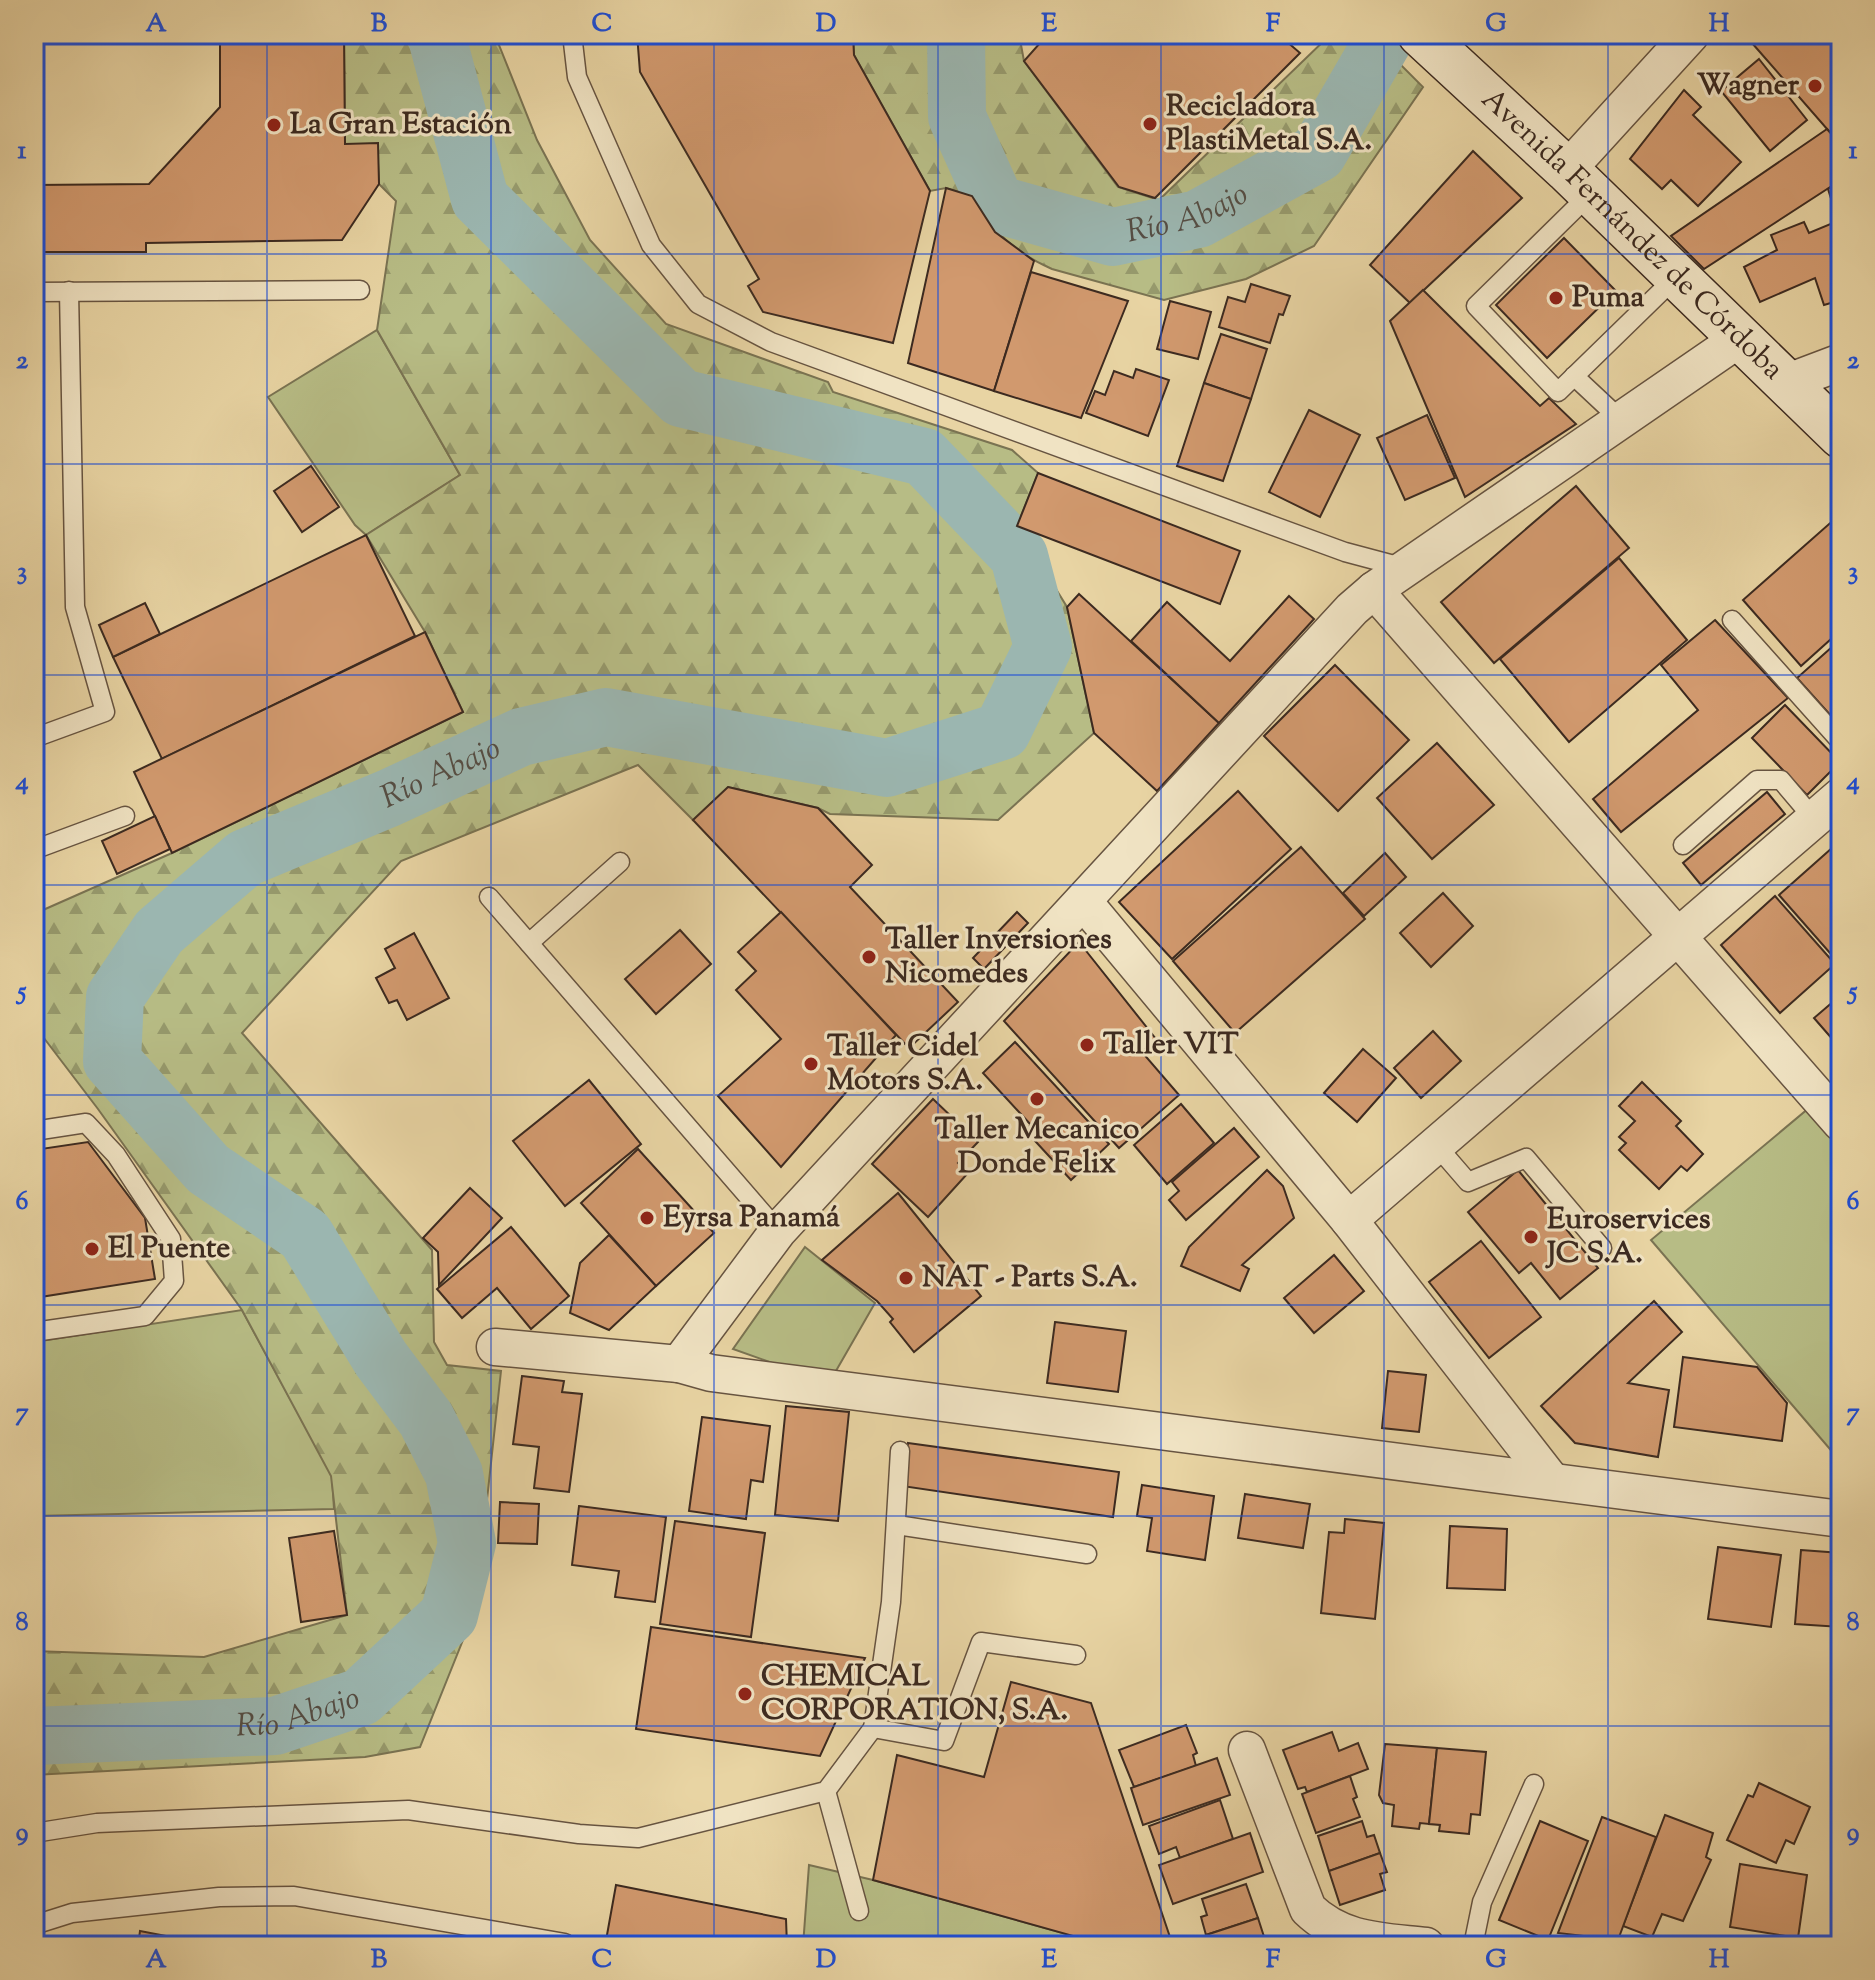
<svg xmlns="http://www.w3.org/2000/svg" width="1875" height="1980" viewBox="0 0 1875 1980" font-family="'Sorts Mill Goudy',serif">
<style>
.grass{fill:#b7bc85;stroke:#7a7352;stroke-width:2}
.forest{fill:url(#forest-firs);stroke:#7a7352;stroke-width:2}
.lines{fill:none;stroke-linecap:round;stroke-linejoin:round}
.river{stroke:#9bb6b0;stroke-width:58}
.building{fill:#d1996e;stroke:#3c2a20;stroke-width:2}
.lane-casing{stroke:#675441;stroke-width:21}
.street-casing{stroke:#675441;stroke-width:39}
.secondary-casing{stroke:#3c2a20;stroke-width:47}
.lane{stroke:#f0e3c3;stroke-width:18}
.street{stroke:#f0e3c3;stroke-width:36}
.secondary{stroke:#f0e3c3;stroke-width:44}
.grid{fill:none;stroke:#1d4ed8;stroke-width:2;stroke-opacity:0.55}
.poi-dot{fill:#8f2418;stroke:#f0e3c3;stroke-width:3}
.labels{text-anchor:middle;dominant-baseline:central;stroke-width:6;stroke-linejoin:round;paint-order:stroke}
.poi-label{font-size:30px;font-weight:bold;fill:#3c2a20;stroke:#f0e3c3;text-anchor:start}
.street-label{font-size:30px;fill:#3c2a20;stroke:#f0e3c3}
.water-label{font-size:32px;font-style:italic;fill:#544d44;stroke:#f0e3c3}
.neatline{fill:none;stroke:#1d4ed8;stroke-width:3}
.grid-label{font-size:26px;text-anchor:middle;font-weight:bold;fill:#1d4ed8}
</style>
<defs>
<pattern id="forest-firs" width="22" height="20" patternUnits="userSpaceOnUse" patternTransform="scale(2)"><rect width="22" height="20" fill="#b7bc85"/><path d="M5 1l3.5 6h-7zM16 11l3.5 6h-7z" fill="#96996c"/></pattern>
</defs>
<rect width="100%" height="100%" fill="#e8d4a3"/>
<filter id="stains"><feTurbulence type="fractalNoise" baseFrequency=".0025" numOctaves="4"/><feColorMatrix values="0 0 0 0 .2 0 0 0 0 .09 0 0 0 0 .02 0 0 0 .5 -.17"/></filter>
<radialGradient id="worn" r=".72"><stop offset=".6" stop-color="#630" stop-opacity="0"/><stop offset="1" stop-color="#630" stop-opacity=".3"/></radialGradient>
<g class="grass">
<polygon points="377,330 460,475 366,535 355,525 268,397"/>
<polygon points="1809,1108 1841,1145 1841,1462 1651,1240"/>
<polygon points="805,1247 875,1303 829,1383 733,1349"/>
<polygon points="242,1310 332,1476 334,1509 34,1516 34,1342"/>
<polygon points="809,1865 873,1880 1077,1937 1083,1946 803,1946"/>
</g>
<g class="forest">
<polygon points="344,34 497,34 497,40 537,140 590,240 666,324 828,382 833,392 1012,450 1038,473 1017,526 1067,607 1094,733 998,820 830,814 818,808 728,787 693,820 638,765 401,861 242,1033 432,1250 434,1342 447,1365 501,1371 475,1610 420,1747 365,1757 34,1775 34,1651 204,1657 347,1615 331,1476 242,1310 98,1109 34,1025 34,914 172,853 463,712 425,632 366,535 460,475 377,330 396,201 379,184 377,144 345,144"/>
<path d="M 853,34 L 1019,34 L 1024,61 L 1118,187 L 1159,200 L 1331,34 L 1370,34 L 1423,87 L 1314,246 L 1246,279 L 1164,300 L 1052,269 C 1011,251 995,232 972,196 L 946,188 L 930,191 L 854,55 Z"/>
</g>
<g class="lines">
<g class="river">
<path id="s1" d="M 956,34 L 957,117 L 996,204 L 1113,237 L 1198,219 L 1318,153 L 1387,34"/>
<path id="s2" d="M 34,1736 L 275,1726 L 361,1697 L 449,1615 L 467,1543 L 454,1474 L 426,1419 L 381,1359 L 305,1235 L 208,1169 L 112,1061 L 115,997 L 159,932 L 245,858 L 389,798 L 521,737 L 606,717 L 887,768 L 1002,731 L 1043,647 L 1019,556 L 924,457 L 681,398 L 480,199 L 436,34"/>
</g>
</g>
<g class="building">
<polygon points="220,34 344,34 345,144 378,143 379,184 342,240 146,243 146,252 34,252 34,185 149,184 220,107"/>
<polygon points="637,34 853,34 854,55 930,191 893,343 763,312 748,286 759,279 640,72"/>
<polygon points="1048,34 1278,34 1300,53 1155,198 1119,187 1024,61"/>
<polygon points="1763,34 1841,34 1841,145 1752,43"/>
<polygon points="1759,59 1807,120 1770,151 1721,91"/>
<polygon points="1684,90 1701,107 1693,115 1741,162 1698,206 1671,180 1662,189 1630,159"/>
<polygon points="1827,129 1841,145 1841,180 1704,269 1671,236"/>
<polygon points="1473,151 1522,198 1410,303 1370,265"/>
<polygon points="1841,180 1841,300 1824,305 1815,278 1760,302 1744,267 1777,250 1771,235 1804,222 1809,233 1838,221 1828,189"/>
<polygon points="946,188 972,196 995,232 1034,261 994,391 908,363"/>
<polygon points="1564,238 1616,291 1547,358 1496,305"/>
<polygon points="1031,272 1128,301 1081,418 994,391"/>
<polygon points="1251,284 1290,296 1283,315 1279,314 1270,343 1219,327 1228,297 1245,302"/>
<polygon points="1423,290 1540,406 1549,398 1576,424 1465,497 1390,321"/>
<polygon points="1170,301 1211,312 1198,359 1157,349"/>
<polygon points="1221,334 1267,349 1251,399 1204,383"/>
<polygon points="1136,369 1169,380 1148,436 1086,413 1095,391 1105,395 1114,371 1133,378"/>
<polygon points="1204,383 1251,399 1223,481 1177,466"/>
<polygon points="1309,410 1360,435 1320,517 1269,492"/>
<polygon points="1427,415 1455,478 1405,500 1377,438"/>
<polygon points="311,466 339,507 302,532 274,491"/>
<polygon points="1038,473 1240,551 1220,604 1017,526"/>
<polygon points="1576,486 1629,548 1494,663 1441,602"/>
<polygon points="1837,517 1841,521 1841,630 1801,666 1743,600"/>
<polygon points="366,535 415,636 162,759 113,657"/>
<polygon points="1619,558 1687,640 1569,742 1500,659"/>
<polygon points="1079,594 1219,723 1157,791 1094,733 1067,607"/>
<polygon points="1289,596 1314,619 1219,723 1131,641 1167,602 1230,661"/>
<polygon points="145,603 160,634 113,657 99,625"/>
<polygon points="1715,620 1788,698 1621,832 1593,799 1698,710 1661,665"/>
<polygon points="425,632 463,712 172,853 134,772"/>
<polygon points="1841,639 1841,727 1797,678"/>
<polygon points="34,640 44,677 34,679"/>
<polygon points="1335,665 1409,740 1338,811 1264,736"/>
<polygon points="1785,705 1840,762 1807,795 1752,738"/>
<polygon points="1437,743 1494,805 1432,859 1377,798"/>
<polygon points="728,787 818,808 872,865 850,887 958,1002 909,1048 693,820"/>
<polygon points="1238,791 1291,849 1172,959 1119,902"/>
<polygon points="1767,792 1785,814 1701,885 1683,863"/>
<polygon points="155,816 170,849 117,874 102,841"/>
<polygon points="1841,840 1841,957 1837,961 1779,895"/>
<polygon points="1301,847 1365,919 1235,1033 1173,961"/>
<polygon points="1385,853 1406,877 1364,916 1343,893"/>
<polygon points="1443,893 1473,926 1431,967 1400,933"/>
<polygon points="1775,896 1835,964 1780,1013 1721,945"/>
<polygon points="781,912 896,1035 781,1167 718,1096 781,1039 736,990 756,971 738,952"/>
<polygon points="1017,912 1028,923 984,969 973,958"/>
<polygon points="680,930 711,964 656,1014 625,979"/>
<polygon points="414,933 449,998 407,1020 397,1000 389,1003 376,978 395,968 385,949"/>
<polygon points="1079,942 1156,1039 1141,1051 1179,1095 1119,1148 1004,1021"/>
<polygon points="1841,995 1841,1049 1814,1018"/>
<polygon points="1433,1031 1461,1061 1421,1098 1394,1068"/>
<polygon points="1015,1042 1109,1144 1071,1180 1025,1130 1031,1125 983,1073"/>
<polygon points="1363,1049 1396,1078 1357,1122 1324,1093"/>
<polygon points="589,1080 641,1144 565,1206 513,1141"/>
<polygon points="1642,1082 1681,1121 1676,1126 1703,1154 1687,1171 1681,1166 1659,1189 1619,1150 1626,1143 1619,1137 1635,1121 1619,1106"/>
<polygon points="933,1099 978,1142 958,1163 968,1173 928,1217 872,1164"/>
<polygon points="1181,1104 1214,1143 1167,1184 1134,1145"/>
<polygon points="1234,1128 1259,1157 1186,1220 1169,1200 1179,1191 1172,1182"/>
<polygon points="88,1142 145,1218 155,1279 34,1298 34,1150"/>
<polygon points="638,1149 714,1233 656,1286 581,1203"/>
<polygon points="1267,1170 1283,1186 1294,1218 1242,1265 1249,1269 1240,1291 1181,1266 1189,1247"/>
<polygon points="1518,1170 1598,1268 1560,1299 1531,1263 1519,1273 1468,1212"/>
<polygon points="470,1188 502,1218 439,1285 438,1252 423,1238"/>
<polygon points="898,1193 981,1296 914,1352 890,1322 893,1319 877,1301 822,1260"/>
<polygon points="511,1227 569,1296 531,1329 497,1288 462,1318 437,1289"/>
<polygon points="609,1235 656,1286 609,1330 570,1313 580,1263"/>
<polygon points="1481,1241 1541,1317 1489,1358 1429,1282"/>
<polygon points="1334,1255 1364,1291 1314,1333 1284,1298"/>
<polygon points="1654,1301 1682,1332 1628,1383 1669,1390 1658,1457 1575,1443 1541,1406"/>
<polygon points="1055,1322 1126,1331 1118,1392 1047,1383"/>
<polygon points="1683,1357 1757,1367 1787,1403 1782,1441 1674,1427"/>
<polygon points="1388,1371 1426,1375 1419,1432 1382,1428"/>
<polygon points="522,1376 564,1381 562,1392 582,1394 569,1492 534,1488 539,1447 513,1444"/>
<polygon points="786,1406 849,1412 838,1521 775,1515"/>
<polygon points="702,1417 770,1426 763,1482 751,1480 746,1519 689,1511"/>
<polygon points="908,1443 1119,1472 1113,1517 902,1486"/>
<polygon points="1142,1485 1214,1496 1205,1560 1147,1551 1152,1518 1137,1516"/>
<polygon points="1245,1494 1310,1504 1303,1548 1238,1538"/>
<polygon points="500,1502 539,1504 537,1544 498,1543"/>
<polygon points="579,1506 666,1517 655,1602 615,1597 619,1571 572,1565"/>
<polygon points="1345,1519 1384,1523 1375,1619 1321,1613 1329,1532 1344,1533"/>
<polygon points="675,1521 765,1533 751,1637 660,1624"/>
<polygon points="1450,1526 1507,1529 1505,1590 1447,1588"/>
<polygon points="334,1531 347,1615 301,1622 289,1538"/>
<polygon points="1718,1547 1781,1555 1771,1627 1708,1619"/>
<polygon points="1801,1550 1841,1553 1841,1627 1795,1624"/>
<polygon points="651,1627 865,1658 820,1756 636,1729"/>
<polygon points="1011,1682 1091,1703 1173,1946 1083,1946 1077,1937 873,1880 897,1755 984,1777"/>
<polygon points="1186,1725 1197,1753 1193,1755 1196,1766 1134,1787 1119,1750"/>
<polygon points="1332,1732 1339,1751 1358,1743 1368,1769 1307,1792 1305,1787 1298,1789 1283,1750"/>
<polygon points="1385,1744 1437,1748 1429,1824 1420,1823 1419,1829 1392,1826 1394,1805 1383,1803 1379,1795"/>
<polygon points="1437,1748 1486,1752 1480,1815 1471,1814 1469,1834 1439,1831 1440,1825 1429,1824"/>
<polygon points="1217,1758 1230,1795 1143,1825 1131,1788"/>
<polygon points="1350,1776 1357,1797 1353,1799 1360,1817 1316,1833 1302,1794"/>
<polygon points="1759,1783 1810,1807 1794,1844 1786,1840 1776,1863 1727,1840 1748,1795 1753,1797"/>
<polygon points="1220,1800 1233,1839 1180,1858 1176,1847 1159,1854 1149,1826"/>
<polygon points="1665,1815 1713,1833 1706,1857 1711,1860 1683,1921 1662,1914 1652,1937 1623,1926"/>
<polygon points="1602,1817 1656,1837 1618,1940 1558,1933"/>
<polygon points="1362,1821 1367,1837 1374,1835 1380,1853 1329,1871 1318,1836"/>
<polygon points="1540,1821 1588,1841 1548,1940 1499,1920"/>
<polygon points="1250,1833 1263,1872 1173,1904 1159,1865"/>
<polygon points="1380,1853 1387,1872 1380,1874 1385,1890 1340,1905 1329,1871"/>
<polygon points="1740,1864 1807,1875 1798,1938 1730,1927"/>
<polygon points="1246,1884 1258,1918 1206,1935 1201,1917 1207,1915 1202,1899"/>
<polygon points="616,1885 786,1919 787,1946 605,1946"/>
<polygon points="1258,1918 1267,1946 1210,1946 1206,1935"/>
<polygon points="140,1931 218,1946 138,1946"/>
</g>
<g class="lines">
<defs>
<g id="lane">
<polyline points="572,34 577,77 651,245 698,304 771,342 1345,552 1405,568"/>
<polyline points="1591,193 1476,306 1558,392 1676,277"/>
<polyline points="34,292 360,290"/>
<polyline points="1574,376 1621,420"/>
<polyline points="1732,620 1841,742"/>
<polyline points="34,738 105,712 75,607 69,291"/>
<polyline points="34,844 36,849 125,816"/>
<polyline points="1683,845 1757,780 1781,780 1814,819"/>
<polyline points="489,897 778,1231"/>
<polyline points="529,943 620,862"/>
<polyline points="34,1131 86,1123 116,1155 171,1239 174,1281 145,1316 34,1332"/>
<polyline points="1436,1145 1468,1182 1526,1158 1602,1248"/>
<polyline points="897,1525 1087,1554"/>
<polyline points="873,1728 944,1741 981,1642 1076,1655"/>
<polyline points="826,1791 859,1911"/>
<polyline points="34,1833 97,1823 408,1810 579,1834 638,1838 826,1791 873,1728 891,1602 900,1451"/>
<polyline points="34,1925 72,1913 219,1897 294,1896 565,1943"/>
<polyline points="1473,1946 1482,1902 1534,1784"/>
</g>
<g id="street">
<polyline points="1567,170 1691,34"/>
<polyline points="1788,382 1841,362"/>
<polyline points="1374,590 1841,1123"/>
<polyline points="1083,901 1349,1220 1551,1480"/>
<polyline points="1349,1220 1841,796"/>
<polyline points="495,1347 679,1364 711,1373 1841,1519"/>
<polyline points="679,1364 778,1231 1352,609 1374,590 1739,339"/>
<path d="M 1247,1750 L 1308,1909 C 1342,1942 1382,1941 1426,1946"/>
</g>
<g id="secondary">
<path id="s3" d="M 1420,34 L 1567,170 L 1841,436"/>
</g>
</defs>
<use href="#lane" class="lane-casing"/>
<use href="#street" class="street-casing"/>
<use href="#secondary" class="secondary-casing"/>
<use href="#lane" class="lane"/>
<use href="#street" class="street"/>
<use href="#secondary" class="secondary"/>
</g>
<path class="grid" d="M 267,34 L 267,1946M 491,34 L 491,1946M 714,34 L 714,1946M 938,34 L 938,1946M 1161,34 L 1161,1946M 1384,34 L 1384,1946M 1608,34 L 1608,1946M 34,254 L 1841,254M 34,464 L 1841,464M 34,675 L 1841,675M 34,885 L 1841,885M 34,1095 L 1841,1095M 34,1305 L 1841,1305M 34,1516 L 1841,1516M 34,1726 L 1841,1726"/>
<g class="poi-dot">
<circle cx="1815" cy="86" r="8"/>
<circle cx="1150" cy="124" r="8"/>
<circle cx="274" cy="125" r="8"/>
<circle cx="1556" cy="298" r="8"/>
<circle cx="869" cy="957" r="8"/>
<circle cx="1087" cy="1045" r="8"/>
<circle cx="811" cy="1064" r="8"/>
<circle cx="1037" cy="1099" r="8"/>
<circle cx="647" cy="1218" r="8"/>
<circle cx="1531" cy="1237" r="8"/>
<circle cx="92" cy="1249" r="8"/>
<circle cx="906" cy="1278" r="8"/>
<circle cx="745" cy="1694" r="8"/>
</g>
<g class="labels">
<g class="poi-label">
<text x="1799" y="86" text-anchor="end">Wagner</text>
<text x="1166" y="107">Recicladora<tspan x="1166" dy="34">PlastiMetal S.A.</tspan></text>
<text x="290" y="125">La Gran Estación</text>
<text x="1572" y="298">Puma</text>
<text x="885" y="940">Taller Inversiones<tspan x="885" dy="34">Nicomedes</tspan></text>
<text x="1103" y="1045">Taller VIT</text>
<text x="827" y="1047">Taller Cidel<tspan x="827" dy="34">Motors S.A.</tspan></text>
<text x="1037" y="1130" text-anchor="middle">Taller Mecanico<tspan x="1037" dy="34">Donde Felix</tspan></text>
<text x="663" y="1218">Eyrsa Panamá</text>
<text x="1547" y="1220">Euroservices<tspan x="1547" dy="34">JC S.A.</tspan></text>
<text x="108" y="1249">El Puente</text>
<text x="922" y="1278">NAT - Parts S.A.</text>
<text x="761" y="1677">CHEMICAL<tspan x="761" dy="34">CORPORATION, S.A.</tspan></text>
</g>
<g class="street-label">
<text stroke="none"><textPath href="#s3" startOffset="292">Avenida Fernández de Córdoba</textPath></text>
</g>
<g class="water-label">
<text stroke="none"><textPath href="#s1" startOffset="378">Río Abajo</textPath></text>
<text stroke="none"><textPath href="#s2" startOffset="1610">Río Abajo</textPath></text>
<text stroke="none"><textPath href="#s2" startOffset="266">Río Abajo</textPath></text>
</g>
</g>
<rect width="1875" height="1980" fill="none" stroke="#e8d4a3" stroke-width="88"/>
<rect x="44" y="44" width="1787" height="1892" class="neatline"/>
<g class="grid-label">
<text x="156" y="31">A</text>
<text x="379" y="31">B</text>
<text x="602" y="31">C</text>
<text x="826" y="31">D</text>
<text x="1049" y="31">E</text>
<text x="1273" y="31">F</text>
<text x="1496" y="31">G</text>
<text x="1719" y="31">H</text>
<text x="22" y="158">1</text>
<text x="1853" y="158">1</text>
<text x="22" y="368">2</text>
<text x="1853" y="368">2</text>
<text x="22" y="579">3</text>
<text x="1853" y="579">3</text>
<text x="22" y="789">4</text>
<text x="1853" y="789">4</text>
<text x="22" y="999">5</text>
<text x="1853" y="999">5</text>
<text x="22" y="1209">6</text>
<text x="1853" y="1209">6</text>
<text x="22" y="1420">7</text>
<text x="1853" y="1420">7</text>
<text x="22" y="1630">8</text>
<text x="1853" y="1630">8</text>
<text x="22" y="1840">9</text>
<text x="1853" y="1840">9</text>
<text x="156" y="1967">A</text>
<text x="379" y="1967">B</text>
<text x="602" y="1967">C</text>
<text x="826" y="1967">D</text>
<text x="1049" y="1967">E</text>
<text x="1273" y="1967">F</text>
<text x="1496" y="1967">G</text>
<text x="1719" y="1967">H</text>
</g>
<rect width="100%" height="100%" filter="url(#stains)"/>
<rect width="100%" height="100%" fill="url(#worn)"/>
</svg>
